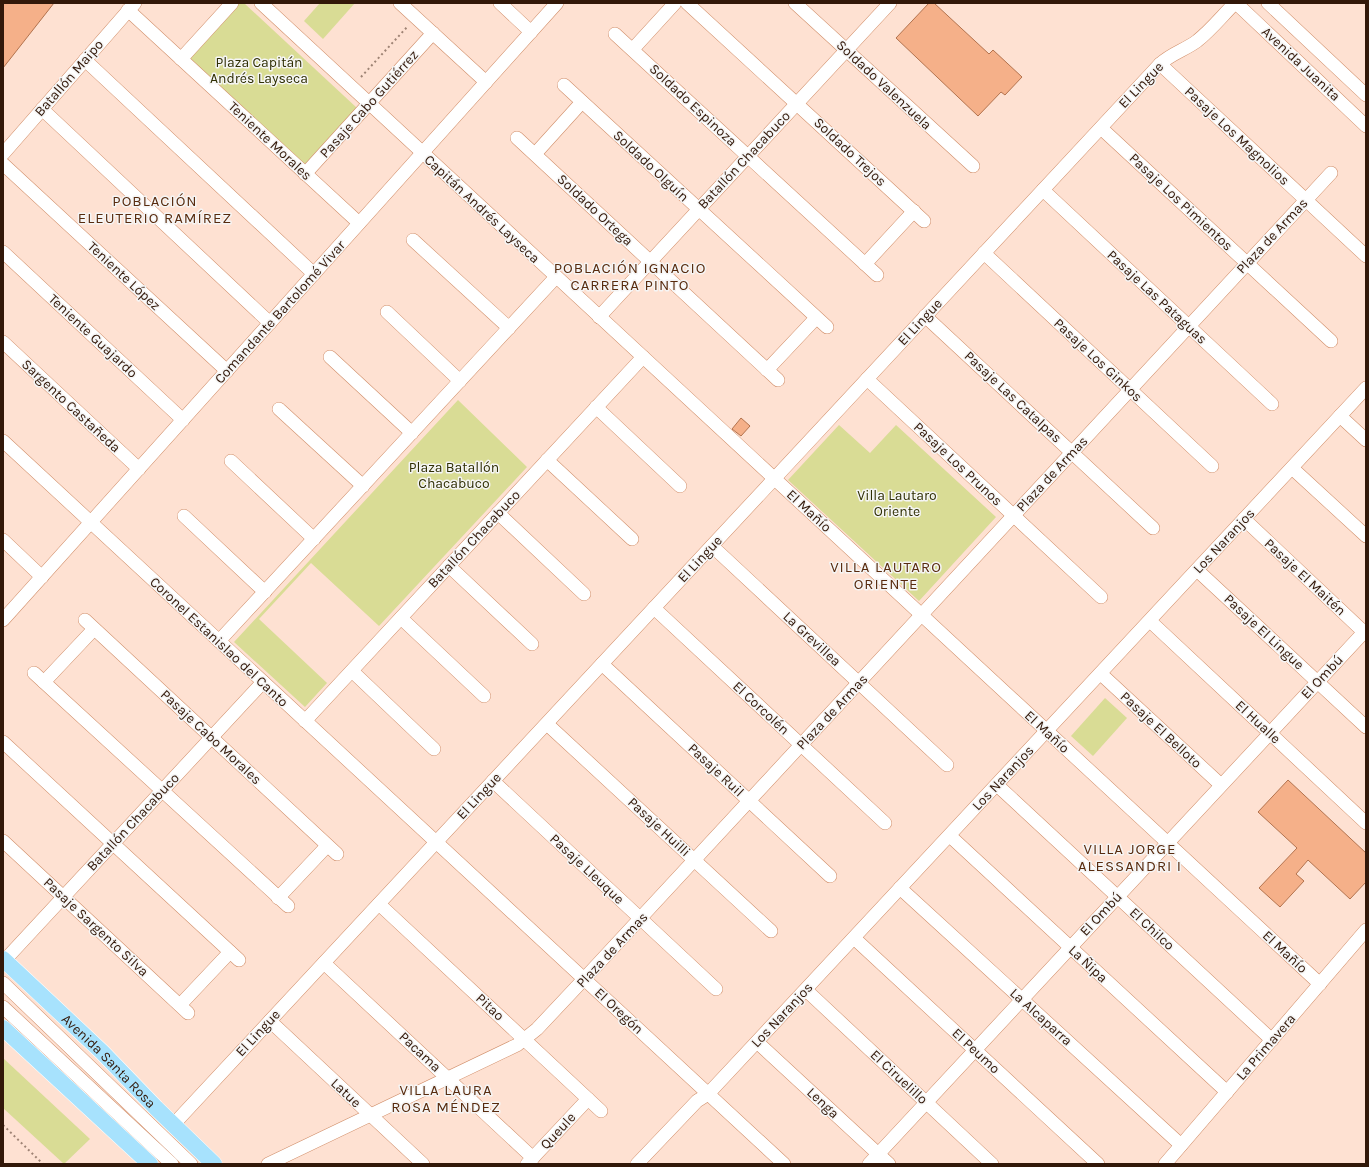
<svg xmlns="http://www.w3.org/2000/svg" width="1369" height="1167" viewBox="0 0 1369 1167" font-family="Karla,sans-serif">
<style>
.green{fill:#d9dc95}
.building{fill:#f5b089;stroke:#b3734e}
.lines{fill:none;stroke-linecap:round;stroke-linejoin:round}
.minor-casing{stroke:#d18e69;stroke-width:14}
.major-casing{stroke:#fff;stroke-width:17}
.path{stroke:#9e8374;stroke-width:2;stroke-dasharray:2 3;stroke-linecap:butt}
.minor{stroke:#fff;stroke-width:13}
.major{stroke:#a7e2fd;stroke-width:16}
.labels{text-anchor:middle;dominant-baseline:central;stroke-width:3;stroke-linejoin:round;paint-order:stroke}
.park-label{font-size:14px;fill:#2f2f03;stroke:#f5f5f5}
.street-label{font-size:14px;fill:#321809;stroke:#f5f5f5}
.neighbourhood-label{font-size:15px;letter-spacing:1px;fill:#582b0e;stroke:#f5f5f5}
</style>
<rect width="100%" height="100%" fill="#fee1d2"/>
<g class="green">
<polygon points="239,3 244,3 357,108 305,164 189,58"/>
<polygon points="320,3 355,3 323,39 304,21"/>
<polygon points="458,400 527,467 379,626 311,563 259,619 327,683 305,707 234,642"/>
<polygon points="839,425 870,453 896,425 996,517 919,601 788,480"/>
<polygon points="1105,698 1127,718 1093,756 1071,736"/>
<polygon points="3,1058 90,1139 64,1164 3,1108"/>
</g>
<g class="building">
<polygon points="3,3 54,3 3,68"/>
<polygon points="929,3 934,3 989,54 993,50 1022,77 1005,95 1001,92 978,116 896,38"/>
<polygon points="741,418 750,426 741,436 732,429"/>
<polygon points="1288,780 1366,853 1366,882 1350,899 1308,860 1296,874 1304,881 1280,907 1259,888 1297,848 1258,812"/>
</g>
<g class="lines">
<defs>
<g id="minor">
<polyline points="261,3 1320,984"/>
<polyline points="400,3 486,82"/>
<polyline points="500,3 531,32"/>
<polyline points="687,3 924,221"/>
<polyline points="795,3 973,166"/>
<polyline points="1236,3 1366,126"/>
<polyline points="1268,3 1366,95"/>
<polyline points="128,10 359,223"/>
<polyline points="615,34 877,275"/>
<polyline points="633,49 675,3"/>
<polyline points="181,59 232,3"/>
<polyline points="85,60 314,274"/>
<polyline points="1160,64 1366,256"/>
<polyline points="564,85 827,327"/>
<polyline points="42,109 270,323"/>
<polyline points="1101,128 1331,341"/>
<polyline points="517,138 778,380"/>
<polyline points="3,154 135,3"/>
<polyline points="535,154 582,102"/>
<polyline points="3,164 227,371"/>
<polyline points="305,174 433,33"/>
<polyline points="1043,190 1272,404"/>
<polyline points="413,240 509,328"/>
<polyline points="3,252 183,420"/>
<polyline points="984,253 1212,466"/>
<polyline points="865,264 914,211"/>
<polyline points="387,312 460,381"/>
<polyline points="925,316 1153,528"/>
<polyline points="599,317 890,3"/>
<polyline points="3,342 139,469"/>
<polyline points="330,357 412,433"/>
<polyline points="767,370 816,318"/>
<polyline points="867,379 1101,597"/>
<polyline points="596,407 680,486"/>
<polyline points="279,409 363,486"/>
<polyline points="1340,416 1366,440"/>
<polyline points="3,441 784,1164"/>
<polyline points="547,460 632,539"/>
<polyline points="231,461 314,539"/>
<polyline points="1292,468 1366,536"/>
<polyline points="498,513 584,594"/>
<polyline points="184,516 265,592"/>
<polyline points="1244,519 1366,634"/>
<polyline points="3,540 42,577"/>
<polyline points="712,546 947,765"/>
<polyline points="449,566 532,644"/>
<polyline points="1197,570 1366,727"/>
<polyline points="654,608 885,823"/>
<polyline points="401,618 484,696"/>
<polyline points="3,620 557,3"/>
<polyline points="85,620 337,854"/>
<polyline points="1150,621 1366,823"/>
<polyline points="219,641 556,277"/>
<polyline points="602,664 830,876"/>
<polyline points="352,671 434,749"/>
<polyline points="34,673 288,906"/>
<polyline points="1101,674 1221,785"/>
<polyline points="44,682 94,629"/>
<polyline points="305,721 643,357"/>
<polyline points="547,724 771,931"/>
<polyline points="3,742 239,960"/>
<polyline points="493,781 716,989"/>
<polyline points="997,785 1272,1040"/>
<polyline points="950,836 1227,1092"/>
<polyline points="3,841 188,1013"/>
<polyline points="900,888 1181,1145"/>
<polyline points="278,898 327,846"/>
<polyline points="379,904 601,1111"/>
<polyline points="854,938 1098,1164"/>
<polyline points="3,962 263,682"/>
<polyline points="324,963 533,1158"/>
<polyline points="3,983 191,1164"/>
<polyline points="806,990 992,1164"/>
<polyline points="180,1005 230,952"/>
<polyline points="3,1007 172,1164"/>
<polyline points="270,1021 423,1164"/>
<polyline points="757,1042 889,1164"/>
<path d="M 173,1125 L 1160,64 C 1172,53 1185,50 1197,41 C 1211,30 1222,16 1235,3"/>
<polyline points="268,1164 517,1045 537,1029 584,979 1331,173"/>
<polyline points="527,1164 588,1099"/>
<polyline points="637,1164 697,1101 708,1094 1366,388"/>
<polyline points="869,1164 1366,630"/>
<polyline points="1165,1164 1366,930"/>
</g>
<g id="major">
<path id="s1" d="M 3,959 L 102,1052 L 156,1108 L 214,1164"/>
<polyline points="3,1028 150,1164"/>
</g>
</defs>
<use href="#minor" class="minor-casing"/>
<use href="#major" class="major-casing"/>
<g class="path">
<polyline points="361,77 408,26"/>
<polyline points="3,1125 43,1164"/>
</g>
<use href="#minor" class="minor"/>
<use href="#major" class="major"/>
</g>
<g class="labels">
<g class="park-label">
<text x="259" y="62">Plaza Capitán<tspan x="259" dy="16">Andrés Layseca</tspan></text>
<text x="454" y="467">Plaza Batallón<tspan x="454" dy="16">Chacabuco</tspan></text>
<text x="897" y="495">Villa Lautaro<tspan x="897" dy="16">Oriente</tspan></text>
</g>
<g class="street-label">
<text transform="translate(1301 64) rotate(43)">Avenida Juanita</text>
<text transform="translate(69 78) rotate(-49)">Batallón Maipo</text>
<text transform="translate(884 85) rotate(43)">Soldado Valenzuela</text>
<text transform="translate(1141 85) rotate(-46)">El Lingue</text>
<text transform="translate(369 104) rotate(-48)">Pasaje Cabo Gutiérrez</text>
<text transform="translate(693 105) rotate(43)">Soldado Espinoza</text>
<text transform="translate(1237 136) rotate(43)">Pasaje Los Magnolios</text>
<text transform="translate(270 141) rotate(43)">Teniente Morales</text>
<text transform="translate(850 152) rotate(43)">Soldado Trejos</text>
<text transform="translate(744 160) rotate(-47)">Batallón Chacabuco</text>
<text transform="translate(651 166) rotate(43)">Soldado Olguín</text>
<text transform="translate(1181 202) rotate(43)">Pasaje Los Pimientos</text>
<text transform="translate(482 209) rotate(43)">Capitán Andrés Layseca</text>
<text transform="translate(595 210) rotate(43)">Soldado Ortega</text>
<text transform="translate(1272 236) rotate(-47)">Plaza de Armas</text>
<text transform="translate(124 276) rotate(43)">Teniente López</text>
<text transform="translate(1157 297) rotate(43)">Pasaje Las Pataguas</text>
<text transform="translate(280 312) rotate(-48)">Comandante Bartolomé Vivar</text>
<text transform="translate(920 322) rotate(-47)">El Lingue</text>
<text transform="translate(93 336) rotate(43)">Teniente Guajardo</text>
<text transform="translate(1098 360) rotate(43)">Pasaje Los Ginkos</text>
<text transform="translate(1013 397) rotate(43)">Pasaje Las Catalpas</text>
<text transform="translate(71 406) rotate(43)">Sargento Castañeda</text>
<text transform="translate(958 464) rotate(43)">Pasaje Los Prunos</text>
<text transform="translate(1052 474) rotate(-47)">Plaza de Armas</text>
<text transform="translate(809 511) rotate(43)">El Mañío</text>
<text transform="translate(474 539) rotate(-47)">Batallón Chacabuco</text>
<text transform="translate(1224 541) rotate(-47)">Los Naranjos</text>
<text transform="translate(700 559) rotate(-47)">El Lingue</text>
<text transform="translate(1305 577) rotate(43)">Pasaje El Maitén</text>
<text transform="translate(1264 632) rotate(43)">Pasaje El Lingue</text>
<text transform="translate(812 639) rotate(43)">La Grevillea</text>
<text transform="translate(219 642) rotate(43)">Coronel Estanislao del Canto</text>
<text transform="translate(1322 677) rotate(-47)">El Ombú</text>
<text transform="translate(761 708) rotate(43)">El Corcolén</text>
<text transform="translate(832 712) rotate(-47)">Plaza de Armas</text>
<text transform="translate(1258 722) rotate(43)">El Hualle</text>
<text transform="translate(1161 730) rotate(43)">Pasaje El Belloto</text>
<text transform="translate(1047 732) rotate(43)">El Mañío</text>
<text transform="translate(211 737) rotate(43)">Pasaje Cabo Morales</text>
<text transform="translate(716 770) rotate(43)">Pasaje Ruil</text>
<text transform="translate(1003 778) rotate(-47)">Los Naranjos</text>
<text transform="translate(479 796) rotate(-47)">El Lingue</text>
<text transform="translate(133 822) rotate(-47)">Batallón Chacabuco</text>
<text transform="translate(659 827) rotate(43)">Pasaje Huilli</text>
<text transform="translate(587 869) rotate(43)">Pasaje Lleuque</text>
<text transform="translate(1101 914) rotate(-47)">El Ombú</text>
<text transform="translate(96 927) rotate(43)">Pasaje Sargento Silva</text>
<text transform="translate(1152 929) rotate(43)">El Chilco</text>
<text transform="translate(612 950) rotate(-47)">Plaza de Armas</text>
<text transform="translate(1285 952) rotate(43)">El Mañío</text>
<text transform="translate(1088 964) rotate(43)">La Ñipa</text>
<text transform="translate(490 1007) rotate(43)">Pitao</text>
<text transform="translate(619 1011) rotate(43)">El Oregón</text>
<text transform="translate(782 1015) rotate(-47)">Los Naranjos</text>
<text transform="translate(1041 1017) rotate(42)">La Alcaparra</text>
<text transform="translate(258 1033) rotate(-47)">El Lingue</text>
<text transform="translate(1266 1047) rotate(-49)">La Primavera</text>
<text transform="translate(976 1051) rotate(43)">El Peumo</text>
<text transform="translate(420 1052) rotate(43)">Pacama</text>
<text stroke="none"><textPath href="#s1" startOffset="147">Avenida Santa Rosa</textPath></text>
<text transform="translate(899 1077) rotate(43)">El Ciruelillo</text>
<text transform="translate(346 1093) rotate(43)">Latue</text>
<text transform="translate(823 1103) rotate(43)">Lenga</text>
<text transform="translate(558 1131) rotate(-47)">Queule</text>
</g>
<g class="neighbourhood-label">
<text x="155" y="201">POBLACIÓN<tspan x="155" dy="17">ELEUTERIO RAMÍREZ</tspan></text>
<text x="630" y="268">POBLACIÓN IGNACIO<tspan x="630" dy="17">CARRERA PINTO</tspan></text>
<text x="886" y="567">VILLA LAUTARO<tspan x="886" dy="17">ORIENTE</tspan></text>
<text x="1130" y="849">VILLA JORGE<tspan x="1130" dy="17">ALESSANDRI I</tspan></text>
<text x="446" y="1090">VILLA LAURA<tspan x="446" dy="17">ROSA MÉNDEZ</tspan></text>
</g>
</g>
<rect width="1369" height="1167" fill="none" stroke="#321809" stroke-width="8"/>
</svg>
